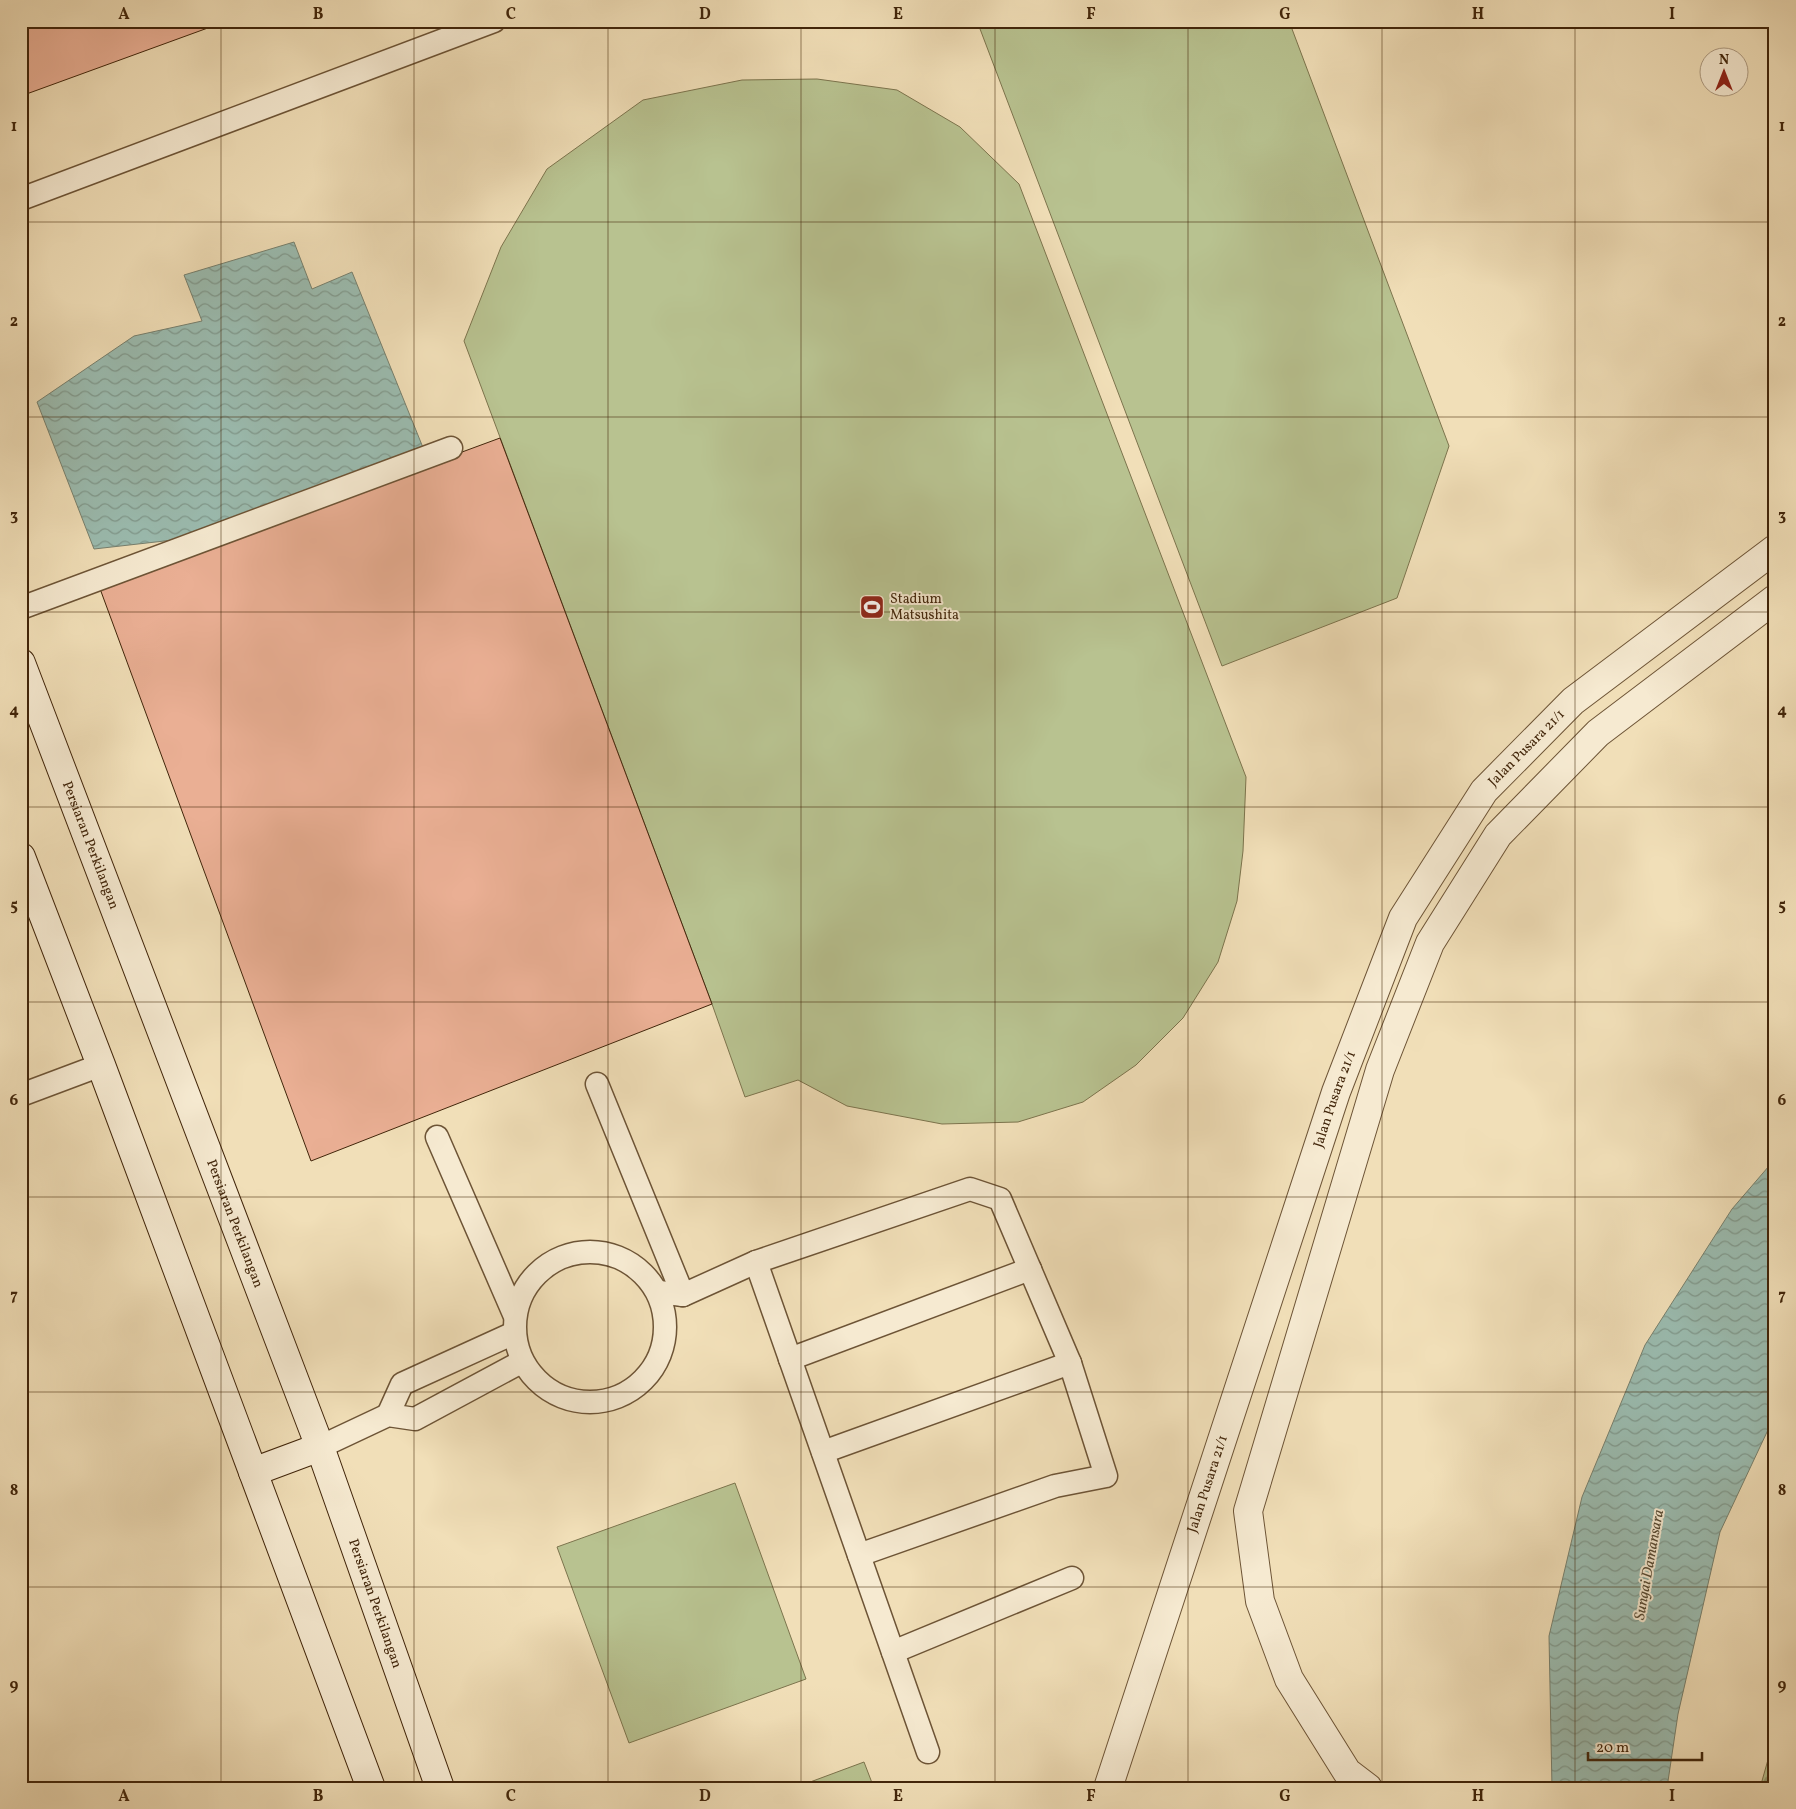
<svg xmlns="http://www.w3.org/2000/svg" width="1796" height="1809" viewBox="0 0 1796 1809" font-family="Vollkorn,serif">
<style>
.forest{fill:url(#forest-firs);stroke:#7c744d}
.garden{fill:#b8c290;stroke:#7c744d}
.water{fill:url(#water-waves);stroke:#77806e}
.building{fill:#eaaf94;stroke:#41250a}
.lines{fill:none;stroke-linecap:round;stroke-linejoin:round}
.lane-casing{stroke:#6d5436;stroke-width:25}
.street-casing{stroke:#6d5436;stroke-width:30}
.secondary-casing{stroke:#41250a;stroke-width:30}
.lane{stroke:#f6ead1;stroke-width:22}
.street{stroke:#f6ead1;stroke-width:28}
.secondary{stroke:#f6ead1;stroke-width:28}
.grid{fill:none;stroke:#41250a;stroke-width:1;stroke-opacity:0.55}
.labels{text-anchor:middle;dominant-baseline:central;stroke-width:4;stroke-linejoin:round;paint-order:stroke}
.poi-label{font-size:14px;fill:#41250a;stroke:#f6ead1;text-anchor:start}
.street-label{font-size:14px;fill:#41250a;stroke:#f6ead1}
.water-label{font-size:15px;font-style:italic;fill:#584b34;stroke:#f6ead1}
.neatline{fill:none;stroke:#41250a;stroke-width:2}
.grid-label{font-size:16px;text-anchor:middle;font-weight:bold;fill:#41250a}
</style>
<defs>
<pattern id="forest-firs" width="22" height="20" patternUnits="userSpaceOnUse" patternTransform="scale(1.25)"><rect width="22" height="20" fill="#b8c290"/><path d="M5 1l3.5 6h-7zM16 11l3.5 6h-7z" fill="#979d74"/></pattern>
<pattern id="water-waves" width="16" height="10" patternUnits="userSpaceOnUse" patternTransform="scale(1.25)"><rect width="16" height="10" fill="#9bbcb0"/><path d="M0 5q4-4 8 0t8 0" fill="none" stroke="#80998d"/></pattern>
</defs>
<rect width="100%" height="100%" fill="#f1dfb8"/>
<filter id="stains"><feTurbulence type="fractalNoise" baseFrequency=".004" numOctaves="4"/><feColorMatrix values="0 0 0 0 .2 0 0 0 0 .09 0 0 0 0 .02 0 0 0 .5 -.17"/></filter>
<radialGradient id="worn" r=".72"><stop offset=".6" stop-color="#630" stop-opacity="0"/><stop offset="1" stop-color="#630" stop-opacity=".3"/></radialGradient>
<polygon class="forest" points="1775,1735 1775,1788 1760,1788"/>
<g class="garden">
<polygon points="977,21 1289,21 1449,446 1397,598 1222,666"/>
<polygon points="817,79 897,90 960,127 1019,184 1246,777 1243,851 1237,901 1218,962 1183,1018 1136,1065 1083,1102 1018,1122 942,1124 847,1106 798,1080 745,1097 712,1004 464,341 501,247 547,169 643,100 742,80"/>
<polygon points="735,1483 806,1679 629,1743 557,1547"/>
<polygon points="864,1762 874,1788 794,1788"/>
</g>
<g class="water">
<polygon points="294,242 312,289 352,272 426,455 182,539 94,549 37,402 134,336 202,321 184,275"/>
<polygon points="1775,1159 1775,1415 1720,1532 1678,1714 1667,1788 1552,1788 1549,1636 1582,1497 1645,1345 1732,1209"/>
</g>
<g class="building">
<polygon points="21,21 215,21 216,25 21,96"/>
<polygon points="500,438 712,1004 311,1161 99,586"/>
</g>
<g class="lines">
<defs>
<g id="lane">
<polyline points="21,199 494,21"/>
<polyline points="21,608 451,448"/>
<polyline points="597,1084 683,1295"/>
<polyline points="21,1095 101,1065"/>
<polyline points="437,1137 514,1314"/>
<circle cx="590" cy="1327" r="75"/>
<polyline points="756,1262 928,1752"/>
<polyline points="659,1292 683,1295 756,1262 970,1189 1000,1199 1070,1363 1106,1476 1055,1486 859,1555"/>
<polyline points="790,1359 1030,1269"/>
<polyline points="388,1415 402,1384 514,1333"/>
<polyline points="320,1447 388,1415 415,1419 521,1362"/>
<polyline points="823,1452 1070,1363"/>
<polyline points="893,1652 1072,1578"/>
</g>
<g id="street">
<path id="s1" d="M 1108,1788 L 1336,1092 L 1403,918 L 1484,791 L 1573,701 L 1775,549"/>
<polyline points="1368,1788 1347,1772 1289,1679 1260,1601 1248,1511 1380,1070 1430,943 1498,835 1598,733 1775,599"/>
</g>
<g id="secondary">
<path id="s2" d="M 21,663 L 320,1447 L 440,1788"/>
<polyline points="21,857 101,1065 371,1788"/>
<polyline points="253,1472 320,1447"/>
</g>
</defs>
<use href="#lane" class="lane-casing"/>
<use href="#street" class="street-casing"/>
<use href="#secondary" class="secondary-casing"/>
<use href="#lane" class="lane"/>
<use href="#street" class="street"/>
<use href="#secondary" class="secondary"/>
</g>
<path class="grid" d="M 221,21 L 221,1788M 414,21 L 414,1788M 608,21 L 608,1788M 801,21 L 801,1788M 995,21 L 995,1788M 1188,21 L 1188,1788M 1382,21 L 1382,1788M 1575,21 L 1575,1788M 21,222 L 1775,222M 21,417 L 1775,417M 21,612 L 1775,612M 21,807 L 1775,807M 21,1002 L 1775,1002M 21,1197 L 1775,1197M 21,1392 L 1775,1392M 21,1587 L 1775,1587"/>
<defs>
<symbol id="stadium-square" viewBox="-11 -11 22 22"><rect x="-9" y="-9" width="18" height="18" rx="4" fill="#8f2418" stroke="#f6ead1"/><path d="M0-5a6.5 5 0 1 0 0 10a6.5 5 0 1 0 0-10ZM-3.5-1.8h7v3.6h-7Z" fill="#fff"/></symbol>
</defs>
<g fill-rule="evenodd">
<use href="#stadium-square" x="858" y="593" width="28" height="28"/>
</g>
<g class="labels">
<g class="poi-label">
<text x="890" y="599">Stadium<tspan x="890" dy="16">Matsushita</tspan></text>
</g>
<g class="street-label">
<text stroke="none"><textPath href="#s1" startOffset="1130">Jalan Pusara 21/1</textPath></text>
<text stroke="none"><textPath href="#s2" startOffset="195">Persiaran Perkilangan</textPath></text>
<text stroke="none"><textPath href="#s1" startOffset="725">Jalan Pusara 21/1</textPath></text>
<text stroke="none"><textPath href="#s2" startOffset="600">Persiaran Perkilangan</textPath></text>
<text stroke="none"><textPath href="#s1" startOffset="320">Jalan Pusara 21/1</textPath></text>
<text stroke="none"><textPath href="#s2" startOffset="1005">Persiaran Perkilangan</textPath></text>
</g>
<g class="water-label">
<text transform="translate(1650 1565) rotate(-80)">Sungai Damansara</text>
</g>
</g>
<rect width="1796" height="1809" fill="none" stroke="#f1dfb8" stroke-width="55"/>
<g transform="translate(1724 72)"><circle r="24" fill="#f6ead1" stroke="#ae9b81"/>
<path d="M0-4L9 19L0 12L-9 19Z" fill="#8f2418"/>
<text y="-8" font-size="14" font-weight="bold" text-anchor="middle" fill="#41250a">N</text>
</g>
<path d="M1588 1752v8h114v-8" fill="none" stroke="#41250a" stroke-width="2.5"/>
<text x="1596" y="1752" font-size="15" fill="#41250a" stroke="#f6ead1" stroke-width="4" paint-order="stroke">20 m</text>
<rect x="28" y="28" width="1740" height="1754" class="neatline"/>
<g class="grid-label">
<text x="124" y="19">A</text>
<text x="318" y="19">B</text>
<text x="511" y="19">C</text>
<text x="705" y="19">D</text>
<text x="898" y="19">E</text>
<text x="1091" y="19">F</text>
<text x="1285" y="19">G</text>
<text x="1478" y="19">H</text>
<text x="1672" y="19">I</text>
<text x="14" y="131">1</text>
<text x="1782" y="131">1</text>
<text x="14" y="326">2</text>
<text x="1782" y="326">2</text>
<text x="14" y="520">3</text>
<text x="1782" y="520">3</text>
<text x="14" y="715">4</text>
<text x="1782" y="715">4</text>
<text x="14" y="910">5</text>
<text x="1782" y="910">5</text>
<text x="14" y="1105">6</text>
<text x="1782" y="1105">6</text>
<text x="14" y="1300">7</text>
<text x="1782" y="1300">7</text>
<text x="14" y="1495">8</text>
<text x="1782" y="1495">8</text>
<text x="14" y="1690">9</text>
<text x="1782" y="1690">9</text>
<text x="124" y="1801">A</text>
<text x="318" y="1801">B</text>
<text x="511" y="1801">C</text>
<text x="705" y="1801">D</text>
<text x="898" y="1801">E</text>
<text x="1091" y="1801">F</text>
<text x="1285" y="1801">G</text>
<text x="1478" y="1801">H</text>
<text x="1672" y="1801">I</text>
</g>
<rect width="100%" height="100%" filter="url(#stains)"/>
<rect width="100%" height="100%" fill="url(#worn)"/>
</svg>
